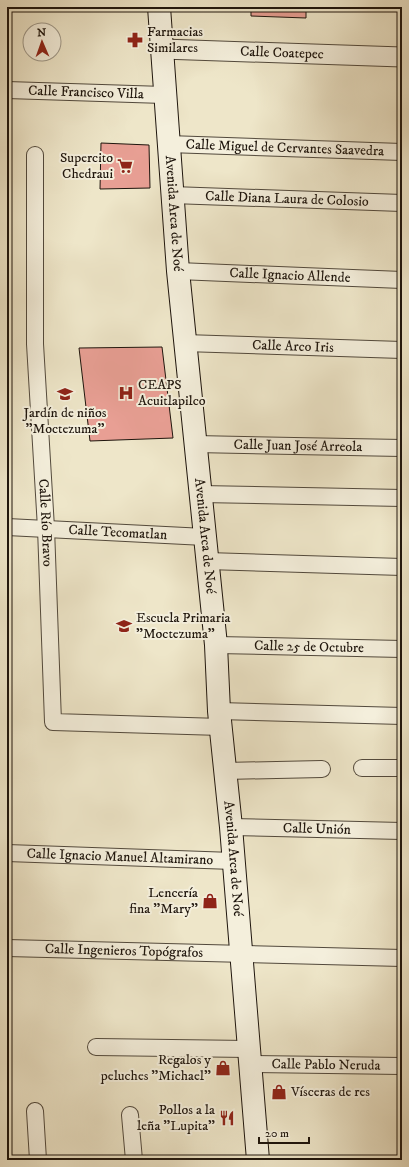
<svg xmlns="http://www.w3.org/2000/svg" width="409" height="1167" viewBox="0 0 409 1167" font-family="'IM FELL DW Pica',serif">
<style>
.building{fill:#e89f94;stroke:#1e150d}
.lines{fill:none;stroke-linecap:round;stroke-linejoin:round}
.minor-casing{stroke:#52493c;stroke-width:18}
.tertiary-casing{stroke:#52493c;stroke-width:21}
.secondary-casing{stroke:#1e150d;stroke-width:24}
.minor{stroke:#f4efdc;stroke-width:16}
.tertiary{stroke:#f4efdc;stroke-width:19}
.secondary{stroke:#f4efdc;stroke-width:22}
.labels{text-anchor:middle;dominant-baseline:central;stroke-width:4;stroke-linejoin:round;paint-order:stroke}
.poi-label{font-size:14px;fill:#1e150d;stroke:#f4efdc;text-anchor:start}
.street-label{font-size:14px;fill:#1e150d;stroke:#f4efdc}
</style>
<rect width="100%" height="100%" fill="#eee6c9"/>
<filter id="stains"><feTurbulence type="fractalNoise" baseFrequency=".005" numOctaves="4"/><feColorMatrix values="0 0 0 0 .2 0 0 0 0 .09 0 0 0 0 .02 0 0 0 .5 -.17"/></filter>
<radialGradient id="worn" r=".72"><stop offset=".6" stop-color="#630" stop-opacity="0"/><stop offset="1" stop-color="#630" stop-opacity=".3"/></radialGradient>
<g class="building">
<polygon points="251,7 306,7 306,18 251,16"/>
<polygon points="101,143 149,145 150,188 100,189"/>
<polygon points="162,347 173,438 90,441 79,348"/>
</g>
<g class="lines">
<defs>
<g id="minor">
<path id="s1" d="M 7,90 L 164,95"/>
<path id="s2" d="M 168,144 L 402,152"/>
<path id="s3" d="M 35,155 L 35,344 L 46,528 L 53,722 L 221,727"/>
<path id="s4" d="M 172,195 L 402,203"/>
<path id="s5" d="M 178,271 L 402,280"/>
<path id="s6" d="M 184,343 L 402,350"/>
<path id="s7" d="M 195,444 L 402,448"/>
<polyline points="200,494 402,498"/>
<path id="s8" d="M 7,527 L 205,537"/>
<polyline points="207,561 402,567"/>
<path id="s9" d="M 216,645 L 402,649"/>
<polyline points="219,711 402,716"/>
<polyline points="362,768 402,768"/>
<polyline points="225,771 322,769"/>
<path id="s10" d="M 231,827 L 402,831"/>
<path id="s11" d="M 7,853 L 233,861"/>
<path id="s12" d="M 7,948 L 402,958"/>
<polyline points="96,1047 248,1049"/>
<path id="s13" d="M 250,1064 L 402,1066"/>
<polyline points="35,1111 38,1160"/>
<polyline points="130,1115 134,1160"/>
</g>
<g id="tertiary">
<path id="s14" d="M 162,49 L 402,57"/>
</g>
<g id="secondary">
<path id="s15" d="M 159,7 L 178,271 L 216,645 L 219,711 L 231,827 L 258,1160"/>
</g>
</defs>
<use href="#minor" class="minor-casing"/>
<use href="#tertiary" class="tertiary-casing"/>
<use href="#secondary" class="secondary-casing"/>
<use href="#minor" class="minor"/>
<use href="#tertiary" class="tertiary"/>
<use href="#secondary" class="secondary"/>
</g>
<defs>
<symbol id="pharmacy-bare" viewBox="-9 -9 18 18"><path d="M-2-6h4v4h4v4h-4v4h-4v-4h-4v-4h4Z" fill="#8f2418" stroke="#f4efdc" stroke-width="2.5" paint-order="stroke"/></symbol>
<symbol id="supermarket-bare" viewBox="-9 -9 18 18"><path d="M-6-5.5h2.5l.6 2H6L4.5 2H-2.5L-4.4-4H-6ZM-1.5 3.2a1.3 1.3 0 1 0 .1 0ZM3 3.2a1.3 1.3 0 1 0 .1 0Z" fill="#8f2418" stroke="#f4efdc" stroke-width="2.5" paint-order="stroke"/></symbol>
<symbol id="hospital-bare" viewBox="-9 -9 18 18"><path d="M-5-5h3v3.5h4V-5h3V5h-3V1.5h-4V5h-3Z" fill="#8f2418" stroke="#f4efdc" stroke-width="2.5" paint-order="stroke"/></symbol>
<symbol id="school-bare" viewBox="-9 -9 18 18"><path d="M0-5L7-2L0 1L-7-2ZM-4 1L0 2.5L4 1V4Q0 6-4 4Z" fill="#8f2418" stroke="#f4efdc" stroke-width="2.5" paint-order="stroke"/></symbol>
<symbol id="shop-bare" viewBox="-9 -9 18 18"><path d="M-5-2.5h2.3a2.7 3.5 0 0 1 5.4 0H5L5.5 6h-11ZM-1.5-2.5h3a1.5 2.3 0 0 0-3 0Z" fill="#8f2418" stroke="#f4efdc" stroke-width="2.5" paint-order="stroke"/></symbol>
<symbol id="restaurant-bare" viewBox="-9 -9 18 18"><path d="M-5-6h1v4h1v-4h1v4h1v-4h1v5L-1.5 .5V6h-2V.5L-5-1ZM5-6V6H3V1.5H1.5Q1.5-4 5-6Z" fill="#8f2418" stroke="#f4efdc" stroke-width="2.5" paint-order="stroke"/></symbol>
</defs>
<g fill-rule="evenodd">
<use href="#pharmacy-bare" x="124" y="29" width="22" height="22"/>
<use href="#supermarket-bare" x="114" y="155" width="22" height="22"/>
<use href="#hospital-bare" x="115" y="382" width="22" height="22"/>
<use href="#school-bare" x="54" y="383" width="22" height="22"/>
<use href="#school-bare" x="113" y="615" width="22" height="22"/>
<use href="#shop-bare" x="199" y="890" width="22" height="22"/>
<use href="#shop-bare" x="212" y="1057" width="22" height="22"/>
<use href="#shop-bare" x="268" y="1081" width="22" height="22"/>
<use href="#restaurant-bare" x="216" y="1107" width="22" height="22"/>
</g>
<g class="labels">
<g class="poi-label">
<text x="147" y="32">Farmacias<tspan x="147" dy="16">Similares</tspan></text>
<text x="113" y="158" text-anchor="end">Supercito<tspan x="113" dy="16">Chedraui</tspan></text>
<text x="138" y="385">CEAPS<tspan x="138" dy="16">Acuitlapilco</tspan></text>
<text x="65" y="413" text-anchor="middle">Jardín de niños<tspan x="65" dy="16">"Moctezuma"</tspan></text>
<text x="136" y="618">Escuela Primaria<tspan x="136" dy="16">"Moctezuma"</tspan></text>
<text x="198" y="893" text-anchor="end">Lencería<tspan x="198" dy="16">fina "Mary"</tspan></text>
<text x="211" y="1060" text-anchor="end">Regalos y<tspan x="211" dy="16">peluches "Michael"</tspan></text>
<text x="291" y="1092">Vísceras de res</text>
<text x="215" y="1110" text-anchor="end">Pollos a la<tspan x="215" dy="16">leña "Lupita"</tspan></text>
</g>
<g class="street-label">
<text stroke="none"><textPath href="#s14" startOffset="120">Calle Coatepec</textPath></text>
<text stroke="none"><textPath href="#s1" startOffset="79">Calle Francisco Villa</textPath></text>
<text stroke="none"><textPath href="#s2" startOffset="117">Calle Miguel de Cervantes Saavedra</textPath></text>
<text stroke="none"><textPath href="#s4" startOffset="115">Calle Diana Laura de Colosio</textPath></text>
<text stroke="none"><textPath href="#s15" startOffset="207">Avenida Arca de Noé</textPath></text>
<text stroke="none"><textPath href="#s5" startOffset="112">Calle Ignacio Allende</textPath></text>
<text stroke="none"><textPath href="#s6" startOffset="109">Calle Arco Iris</textPath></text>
<text stroke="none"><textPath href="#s7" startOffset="103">Calle Juan José Arreola</textPath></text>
<text stroke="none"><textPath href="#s3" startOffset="368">Calle Río Bravo</textPath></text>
<text stroke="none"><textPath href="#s8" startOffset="111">Calle Tecomatlan</textPath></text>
<text stroke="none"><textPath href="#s15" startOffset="531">Avenida Arca de Noé</textPath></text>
<text stroke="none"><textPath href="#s9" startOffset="93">Calle 25 de Octubre</textPath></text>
<text stroke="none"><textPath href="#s10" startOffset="86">Calle Unión</textPath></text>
<text stroke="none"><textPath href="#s11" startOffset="113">Calle Ignacio Manuel Altamirano</textPath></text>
<text stroke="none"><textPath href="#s15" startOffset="855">Avenida Arca de Noé</textPath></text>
<text stroke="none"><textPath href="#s12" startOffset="117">Calle Ingenieros Topógrafos</textPath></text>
<text stroke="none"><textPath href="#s13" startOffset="76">Calle Pablo Neruda</textPath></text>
</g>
</g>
<rect width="409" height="1167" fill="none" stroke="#eee6c9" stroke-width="24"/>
<rect x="8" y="8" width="393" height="1151" fill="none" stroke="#1e150d" stroke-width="2"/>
<rect x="12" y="12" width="385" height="1143" fill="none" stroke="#1e150d"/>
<g transform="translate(42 42) rotate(358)"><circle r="19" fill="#f4efdc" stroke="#9e9889"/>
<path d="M0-3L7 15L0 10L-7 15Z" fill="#8f2418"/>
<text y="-6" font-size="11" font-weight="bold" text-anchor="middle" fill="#1e150d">N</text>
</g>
<path d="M259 1137v6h50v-6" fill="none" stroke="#1e150d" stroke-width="2"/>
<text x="265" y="1137" font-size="12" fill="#1e150d" stroke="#f4efdc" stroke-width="3" paint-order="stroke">20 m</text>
<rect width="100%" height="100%" filter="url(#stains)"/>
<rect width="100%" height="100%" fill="url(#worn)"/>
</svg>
